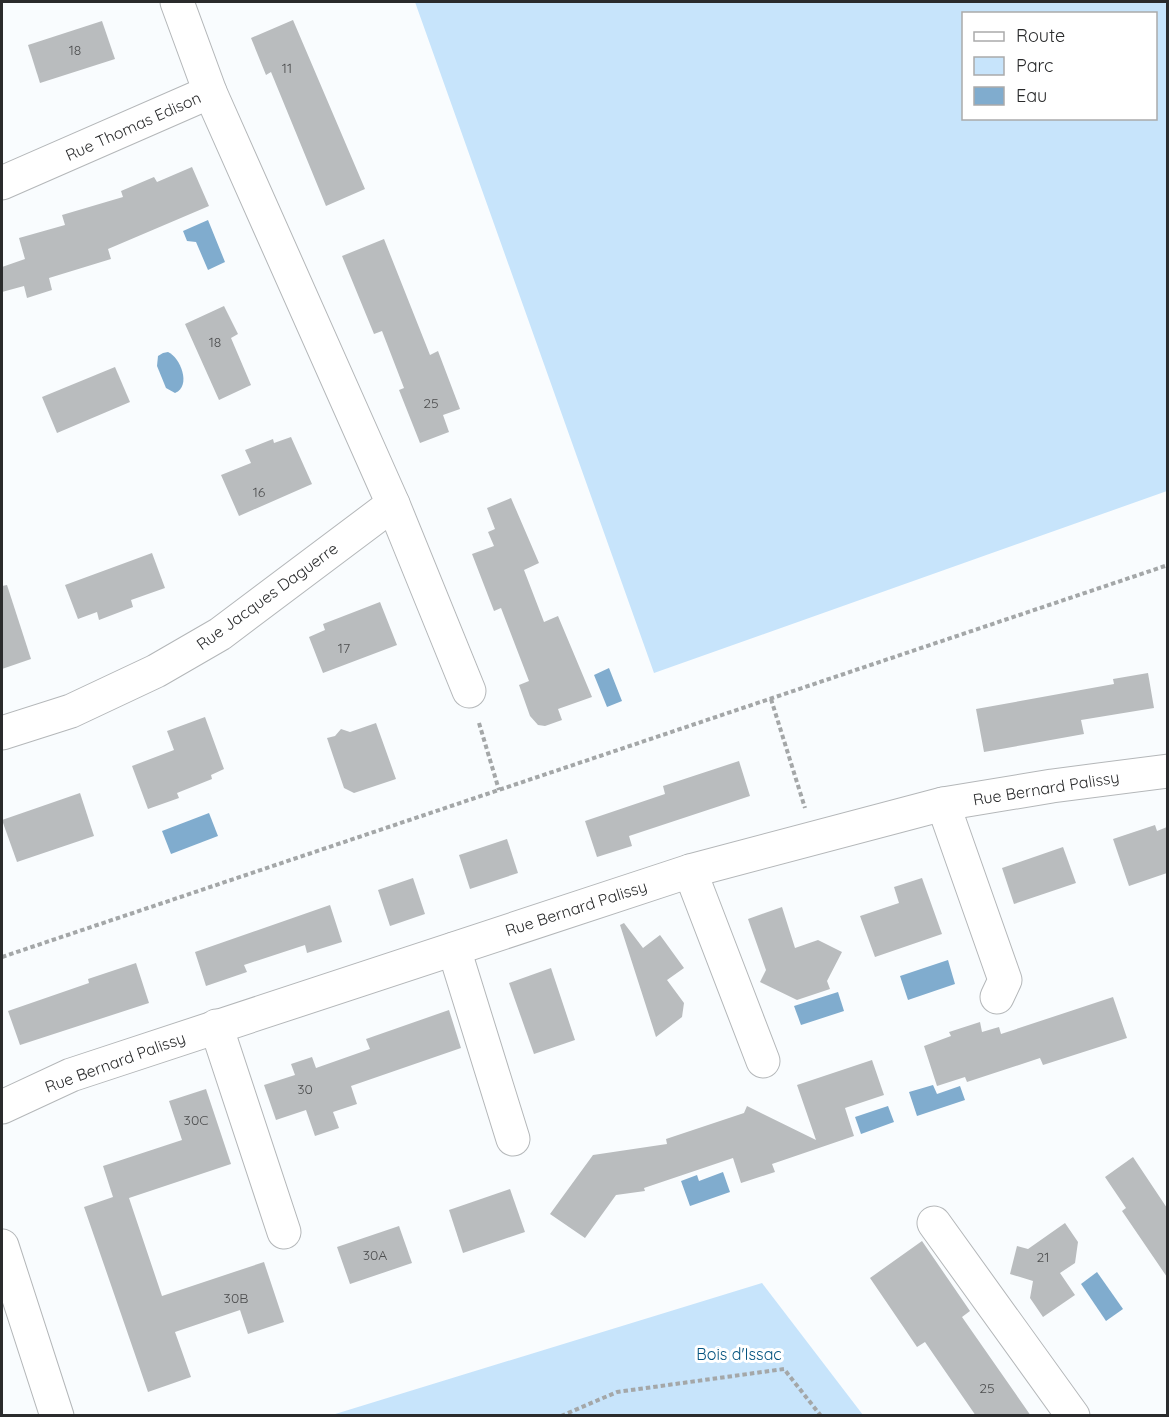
<svg xmlns="http://www.w3.org/2000/svg" width="1169" height="1417" viewBox="0 0 1169 1417" font-family="Quicksand,sans-serif">
<style>
.green{fill:#c7e4fb;fill-rule:evenodd}
.water{fill:#80acce}
.building{fill:#b9bcbe}
.lines{fill:none;stroke-linecap:round;stroke-linejoin:round}
.minor-casing{stroke:#b4b7b9;stroke-width:35}
.path{stroke:#a4a7a8;stroke-width:4;stroke-dasharray:4.5 3;stroke-linecap:butt}
.minor{stroke:#fff;stroke-width:33}
.labels{text-anchor:middle;dominant-baseline:central;stroke-width:6;stroke-linejoin:round;paint-order:stroke}
.number-label{font-size:14px;fill:#4e4f50}
.street-label{font-size:16px;fill:#2a2b2c;stroke:#fff}
.park-label{font-size:16px;fill:#04537f;stroke:#fff}
</style>
<rect width="100%" height="100%" fill="#f9fcfe"/>
<g class="green">
<path d="M 415,2 L 1167,2 L 1167,491 L 654,673 ZM 964,14 L 1156,14 L 1156,118 L 964,118 Z"/>
<polygon points="762,1283 863,1415 332,1415"/>
</g>
<g class="water">
<polygon points="208,220 225,262 208,270 196,242 187,241 183,231"/>
<path d="M 168,352 C 180,357 192,386 175,393 L 166,388 L 157,366 L 158,356 L 163,353 Z"/>
<polygon points="609,668 622,701 607,707 594,675"/>
<polygon points="209,813 218,836 171,854 162,831"/>
<polygon points="948,960 955,984 908,1000 900,976"/>
<polygon points="838,992 844,1011 801,1025 794,1006"/>
<polygon points="933,1085 937,1094 960,1086 965,1100 917,1116 909,1092"/>
<polygon points="888,1106 894,1122 861,1134 855,1117"/>
<polygon points="723,1172 730,1192 690,1206 681,1181 697,1175 699,1181"/>
<polygon points="1097,1272 1123,1309 1106,1321 1081,1284"/>
</g>
<g class="building">
<polygon points="293,20 365,189 326,206 271,72 266,75 251,38"/>
<polygon points="102,21 115,59 40,83 28,45"/>
<polygon points="192,167 209,206 108,249 111,259 49,278 52,290 27,298 24,286 2,292 2,267 25,259 19,238 65,225 62,215 123,197 121,191 154,177 157,182"/>
<polygon points="384,239 430,355 438,351 460,409 443,415 449,432 420,443 399,390 404,388 382,331 374,334 342,256"/>
<polygon points="224,306 238,334 231,338 251,385 219,400 185,324"/>
<polygon points="115,367 130,402 57,433 42,397"/>
<polygon points="291,437 312,484 239,516 221,475 251,463 245,450 273,439 274,443"/>
<polygon points="511,498 539,563 524,570 544,622 558,616 592,697 558,709 562,720 545,726 538,725 530,716 519,685 529,681 501,608 494,611 472,554 494,546 488,532 495,529 487,508"/>
<polygon points="152,553 165,588 131,600 133,607 99,620 97,612 78,619 65,585"/>
<polygon points="7,585 31,659 2,669 2,586"/>
<polygon points="380,602 397,645 323,673 309,637 325,630 323,624"/>
<polygon points="1148,673 1154,708 1081,720 1084,734 984,752 976,709 1114,684 1113,679"/>
<polygon points="205,717 224,769 211,775 212,779 177,793 179,798 148,809 132,766 174,750 167,731"/>
<polygon points="376,723 396,779 354,793 344,788 327,738 335,736 341,729 350,732"/>
<polygon points="739,761 750,796 629,836 632,846 597,857 585,821 665,794 663,786"/>
<polygon points="80,793 94,836 17,862 2,820"/>
<polygon points="1155,825 1157,831 1167,827 1167,873 1129,886 1113,839"/>
<polygon points="507,839 518,873 470,889 459,855"/>
<polygon points="1063,847 1076,883 1014,904 1002,868"/>
<polygon points="413,878 425,914 390,926 378,890"/>
<polygon points="922,878 942,934 875,957 860,916 899,903 894,887"/>
<polygon points="330,905 342,942 307,953 305,945 244,965 247,972 206,986 195,952"/>
<polygon points="782,907 795,948 818,940 842,952 827,981 830,989 797,1000 760,982 766,970 748,919"/>
<polygon points="624,923 643,948 660,935 684,968 667,980 684,1003 682,1017 656,1037 620,925"/>
<polygon points="136,963 149,1003 20,1045 8,1011 89,983 88,979"/>
<polygon points="551,968 575,1040 534,1054 509,983"/>
<polygon points="1113,997 1127,1038 1043,1065 1040,1058 967,1082 965,1077 937,1086 924,1046 951,1036 949,1032 980,1022 982,1032 999,1027 1001,1034"/>
<polygon points="449,1010 461,1048 351,1086 357,1104 333,1112 339,1128 315,1136 306,1110 276,1120 264,1085 295,1075 291,1064 312,1057 316,1068 370,1049 366,1039"/>
<polygon points="872,1060 884,1095 845,1108 854,1136 772,1164 775,1172 741,1183 733,1158 644,1188 645,1191 616,1195 585,1238 550,1214 593,1155 667,1144 666,1139 744,1113 747,1106 816,1140 797,1085"/>
<polygon points="206,1089 231,1164 129,1198 162,1296 264,1262 284,1322 248,1334 240,1310 175,1332 191,1377 148,1392 84,1207 113,1197 103,1166 182,1140 169,1101"/>
<polygon points="1133,1157 1167,1208 1167,1277 1122,1211 1126,1208 1105,1177"/>
<polygon points="510,1189 525,1232 463,1253 449,1210"/>
<polygon points="1065,1223 1078,1242 1075,1263 1060,1273 1075,1295 1043,1317 1030,1298 1033,1281 1010,1274 1017,1246 1028,1249"/>
<polygon points="399,1226 412,1263 350,1284 337,1247"/>
<polygon points="922,1241 970,1311 962,1317 1031,1416 976,1416 925,1342 917,1347 870,1278"/>
</g>
<g class="lines">
<defs>
<g id="minor">
<polyline points="2,183 210,92 177,2"/>
<polyline points="393,504 469,691"/>
<polyline points="2,733 71,711 156,671 220,634 393,504 210,92"/>
<polyline points="943,804 1005,980 997,997"/>
<polyline points="690,871 763,1061"/>
<polyline points="454,949 513,1139"/>
<polyline points="216,1026 284,1232"/>
<polyline points="2,1107 71,1075 690,871 943,804 1052,786 1168,771"/>
<polyline points="934,1223 1073,1416"/>
<polyline points="2,1246 57,1416"/>
</g>
</defs>
<use href="#minor" class="minor-casing"/>
<g class="path">
<polyline points="771,699 805,808"/>
<polyline points="479,723 499,790"/>
<polyline points="2,957 1168,565"/>
<polyline points="561,1416 617,1392 784,1369 821,1416"/>
</g>
<use href="#minor" class="minor"/>
</g>
<g class="labels">
<g class="number-label">
<text x="75" y="50">18</text>
<text x="287" y="68">11</text>
<text x="215" y="342">18</text>
<text x="431" y="403">25</text>
<text x="259" y="492">16</text>
<text x="344" y="648">17</text>
<text x="305" y="1089">30</text>
<text x="196" y="1120">30C</text>
<text x="375" y="1255">30A</text>
<text x="1043" y="1257">21</text>
<text x="236" y="1298">30B</text>
<text x="987" y="1388">25</text>
</g>
<g class="street-label">
<text transform="translate(133 126) rotate(-24)">Rue Thomas Edison</text>
<text transform="translate(267 596) rotate(-36)">Rue Jacques Daguerre</text>
<text transform="translate(1046 788) rotate(-9)">Rue Bernard Palissy</text>
<text transform="translate(576 908) rotate(-18)">Rue Bernard Palissy</text>
<text transform="translate(115 1062) rotate(-20)">Rue Bernard Palissy</text>
</g>
<g class="park-label">
<text x="739" y="1354">Bois d'Issac</text>
</g>
</g>
<rect width="1169" height="1417" fill="none" stroke="#2a2b2c" stroke-width="6"/>
<rect x="962" y="12" width="195" height="108" fill="#ffffff" stroke="#aaaaab" stroke-width="1.5"/>
<rect x="974" y="32" width="30" height="9" fill="#ffffff" stroke="#aaaaab" stroke-width="1.5"/>
<text x="1016" y="42" font-size="18" fill="#2a2b2c">Route</text>
<rect x="974" y="57" width="30" height="18" fill="#c7e4fb" stroke="#aaaaab" stroke-width="1.5"/>
<text x="1016" y="72" font-size="18" fill="#2a2b2c">Parc</text>
<rect x="974" y="87" width="30" height="18" fill="#80acce" stroke="#aaaaab" stroke-width="1.5"/>
<text x="1016" y="102" font-size="18" fill="#2a2b2c">Eau</text>
</svg>
